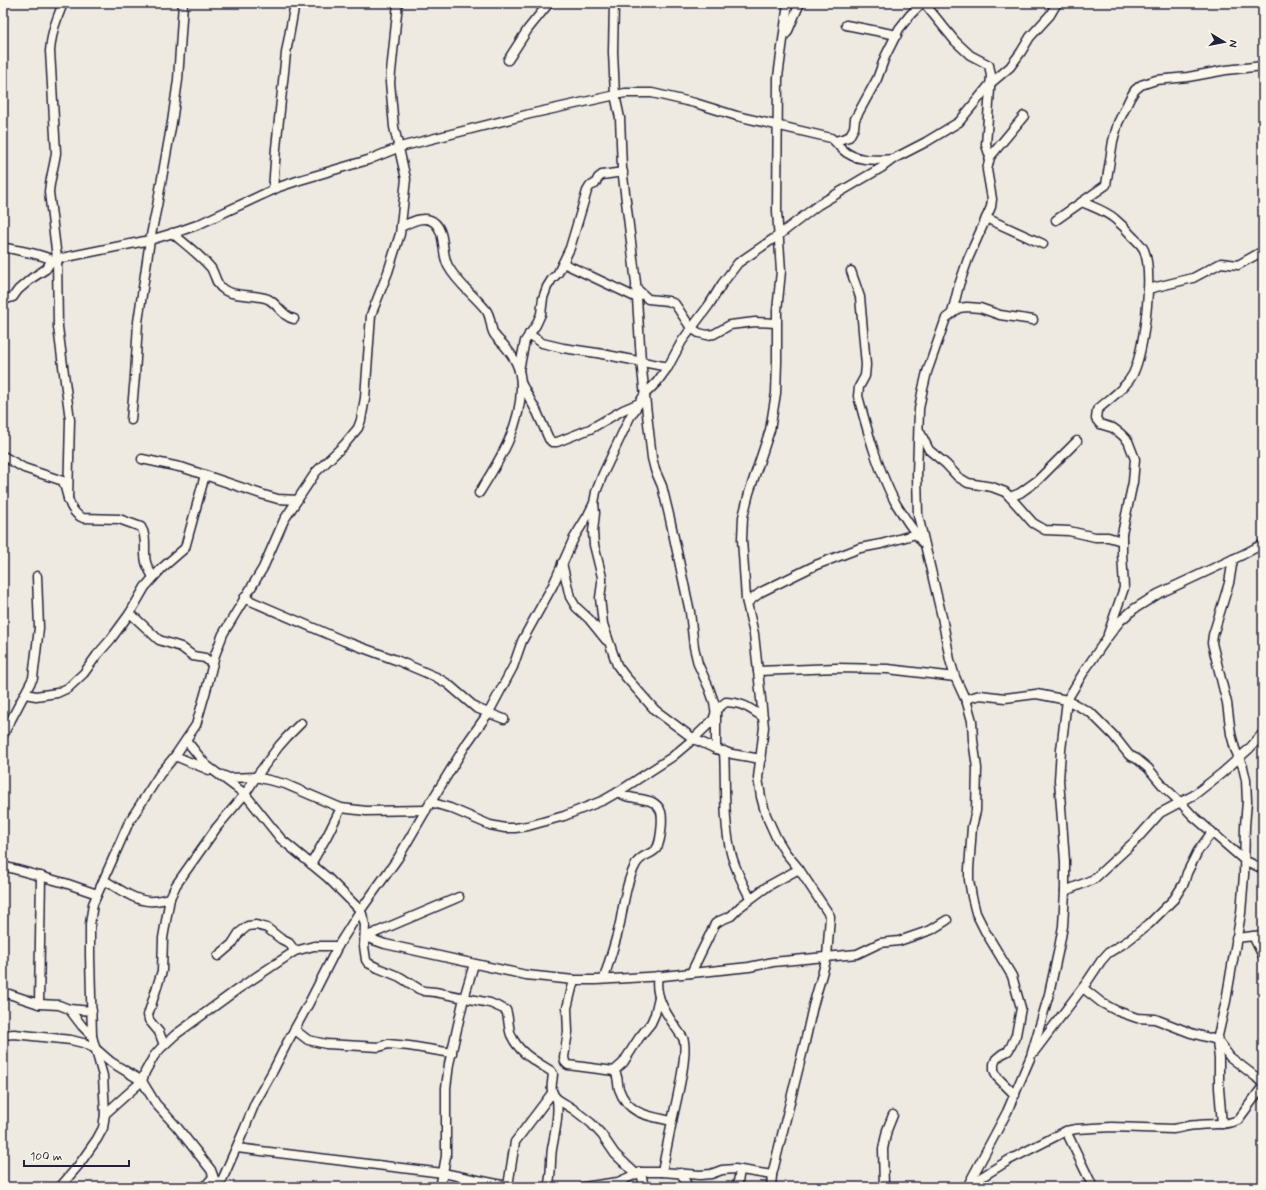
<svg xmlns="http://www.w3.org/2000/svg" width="1266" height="1190" viewBox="0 0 1266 1190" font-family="Mynerve,sans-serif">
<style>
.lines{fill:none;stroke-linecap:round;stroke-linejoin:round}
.street-casing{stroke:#22223b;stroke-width:11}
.street{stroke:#fbf7ec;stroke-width:8}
</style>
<rect width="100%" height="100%" fill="#eeeae2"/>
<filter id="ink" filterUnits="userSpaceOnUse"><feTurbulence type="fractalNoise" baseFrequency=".025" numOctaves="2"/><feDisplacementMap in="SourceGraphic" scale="8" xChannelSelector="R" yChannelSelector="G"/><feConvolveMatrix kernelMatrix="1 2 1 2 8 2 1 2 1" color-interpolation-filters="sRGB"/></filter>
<g filter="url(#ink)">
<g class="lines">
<defs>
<g id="street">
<path d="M 63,3 C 61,9 59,13 57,19 C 53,29 51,40 50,51 L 56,153 C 54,167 50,179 49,192 L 57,258 L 58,327 L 70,420 L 68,499"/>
<polyline points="614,3 613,52 615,95 620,118 622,168 636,283 641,361 652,458 655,470 662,486 670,519 690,612 694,647 698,664 709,688 714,702 716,715 716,749"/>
<polyline points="924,3 955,41 970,55 989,65 991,75 986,145 990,157"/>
<polyline points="846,25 897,35"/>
<polyline points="787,33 800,3"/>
<polyline points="508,60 528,29 549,3"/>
<polyline points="835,141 849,137 854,128 855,119 877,79 885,57 899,29 910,15 922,3"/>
<polyline points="273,190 276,148 286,53 295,3"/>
<path d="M 1082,202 C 1093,207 1106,211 1115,219 C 1121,224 1127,230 1132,236 C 1136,240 1142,245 1144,250 C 1154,274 1144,350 1133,374 C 1125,389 1109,399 1097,410 L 1096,419 L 1100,424 L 1113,428 L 1121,434 L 1128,441 L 1135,459 L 1133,482 L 1122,534 L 1122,553 L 1124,588 L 1108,634"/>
<polyline points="986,218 1043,244"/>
<polyline points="1056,220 1106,185 1113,141 1118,123 1130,98 1135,90 1141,85 1156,80 1188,77 1226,70 1263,66"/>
<path d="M 401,227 C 411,222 425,214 435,223 C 446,234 441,253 448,266 C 457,283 474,295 486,310 C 491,316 490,325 493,332 C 495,337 499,340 503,344 C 515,358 521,368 521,387 C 521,427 499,461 479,493"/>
<path d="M 172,233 C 185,244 200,255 211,268 C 215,274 216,285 223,289 C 232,297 256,294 268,299 C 278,304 283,317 294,319"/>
<path d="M 3,247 C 18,251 40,253 52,260 L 150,240 L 180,231 L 197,225 L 279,187 L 300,180 L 368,160 L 400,147 L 530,114 L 625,93 L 652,93 L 695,103 L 737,116 L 831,138 C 836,141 838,146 842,149 C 855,162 876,160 893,159"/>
<polyline points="563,263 637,298"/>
<path d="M 851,271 L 860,297 L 866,365 L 865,376 L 859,387 L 858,396 C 868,433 878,470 896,504 C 904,517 913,530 922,542"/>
<polyline points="636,288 648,299 668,301 675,304 691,328 699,333 707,335 714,334 730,325 755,322 776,323"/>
<polyline points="1148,289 1193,278 1221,263 1238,265 1263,251"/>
<polyline points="3,300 13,297 18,290 32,278 46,269 52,260"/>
<polyline points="952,313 959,285 968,259 991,207 992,199 987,170 990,157 1024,116"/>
<polyline points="529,334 542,343 563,348 597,353 668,367"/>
<polyline points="519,370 525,341 536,325 541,314 543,298 547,287 552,279 558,273 570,248 587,191 590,186 595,184 598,178 602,175 623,172"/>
<polyline points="521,383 537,412 549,439 552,442 557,442 590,429 623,410 637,404"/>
<polyline points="131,420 135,376 138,322 150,240 157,206 172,122 178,80 183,3"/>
<polyline points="920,432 929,450 946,464 958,477 968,483 992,487 1005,492 1010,497 1033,523 1045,530 1069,531 1095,537 1108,537 1122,541"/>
<path d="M 3,456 L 24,468 L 63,481 C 68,494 68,512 83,518 L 119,519 L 141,527 C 148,538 143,550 146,562 C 147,567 151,573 153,577"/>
<polyline points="142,459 184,468 264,495 278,499 297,500"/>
<polyline points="1010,497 1020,493 1038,480 1077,441"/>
<polyline points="594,504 595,513 593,532 594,545 602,577 602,583 600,598 603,624 617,665 625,676 655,710 694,739 716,749 732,754 761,759"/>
<polyline points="562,563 570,597 576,607 589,619 606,640"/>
<polyline points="244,598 344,641 396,660 436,677 448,684 476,708 504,719"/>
<polyline points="747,603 761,592 816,565 860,548 881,544 916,534"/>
<polyline points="130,613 159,640 181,647 193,656 205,658 212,664"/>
<polyline points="758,671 837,668 888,669 955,677"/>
<polyline points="25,694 36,696 57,693 68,688 84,673 97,655 111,639 130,613 145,587 162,568 185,548 205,475"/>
<polyline points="966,699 980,695 1005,698 1036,694 1042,695 1067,700 1091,713 1114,736 1129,755 1137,759 1148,768 1164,787 1180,802 1192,815 1244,860 1263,869"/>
<polyline points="3,735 33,678 39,628 37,576"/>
<path d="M 186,740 L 206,765 L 245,794 L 281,839 L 328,878 L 358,908 L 362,914 L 365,925 L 364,946 L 366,960 L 368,963 L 378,968 L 400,977 L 419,989 L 424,991 L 435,992 L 490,1003 L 506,1010 C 509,1018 508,1027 511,1035 C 519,1053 535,1061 551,1071 L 553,1074 C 552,1086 549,1090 557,1099 C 559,1116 555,1132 552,1149 C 550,1162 552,1174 548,1187"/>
<path d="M 724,751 C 726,785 723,820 731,853 C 735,869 743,884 750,898"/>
<polyline points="175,756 209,770"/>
<polyline points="222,775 229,778 256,777 285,784 341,808 366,811 426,810"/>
<path d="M 430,802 L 450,808 L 490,825 L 505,828 L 515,828 L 528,826 L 564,816 L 604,800 L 618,792 L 672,757 L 691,741 L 713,720 L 717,709 L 726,702 C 744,703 749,708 763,717"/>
<polyline points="311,864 327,836 341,808"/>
<polyline points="3,866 65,883 97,894"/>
<path d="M 104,880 C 118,888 137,903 154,901 C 159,901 165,899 170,898 L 176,885 L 217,827 L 245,794 L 256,777 L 279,746 L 287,737 L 301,723"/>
<polyline points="1065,891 1094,879 1135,841 1160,813 1194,795 1222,773 1249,749 1263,733"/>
<polyline points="1253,936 1263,956"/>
<polyline points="365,937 385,944 526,975 574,980 596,980 663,976 749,967 773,962 857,954 880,943 899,941 931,930 947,920"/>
<polyline points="365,937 459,897"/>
<polyline points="1236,938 1263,935"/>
<polyline points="218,956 232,944 239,933 248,926 256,925 267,928 281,939 289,943 295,951"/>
<polyline points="691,973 715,924 719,921 731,916 741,906 768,886 799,869"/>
<path d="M 658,976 C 653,999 671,1020 683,1038 C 689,1052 676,1103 672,1121"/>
<path d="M 604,979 C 609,960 616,942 620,923 C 624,903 626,882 636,864 C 641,855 648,856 655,850 C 661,846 663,819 661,812 C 656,798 641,800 630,797 C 626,797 622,794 618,792"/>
<path d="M 574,980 L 567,1008 L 568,1032 L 564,1057 L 565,1062 L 568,1065 L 614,1071 C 619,1076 617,1083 619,1089 C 628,1115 649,1116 672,1121 L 662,1172"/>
<polyline points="1083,988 1102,1003 1117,1011 1137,1018 1155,1019 1191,1033 1217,1040 1230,1057 1256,1077 1263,1084"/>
<polyline points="3,992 39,1004 59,1005 69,1009 92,1011"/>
<polyline points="39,1004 41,876"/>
<polyline points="69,1009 82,1026 92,1036"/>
<polyline points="295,1030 308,1040 326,1044 379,1047 388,1044 409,1046 452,1053"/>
<polyline points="3,1035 14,1034 71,1040 83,1043 96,1049 111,1062 142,1081 156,1104 177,1127 211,1170 217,1187"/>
<polyline points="164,1045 159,1032 149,1020 148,1015 162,971 163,938 170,898"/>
<polyline points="1034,1052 1087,982 1101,961 1108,953 1126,942 1149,924 1174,899 1184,883 1187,873 1198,851 1212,832"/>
<polyline points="614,1071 623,1063 639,1038 651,1023 655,1014 659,997"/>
<polyline points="1015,1095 997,1077 994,1070 994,1064 996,1059 1002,1054 1008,1051 1011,1046 1016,1035 1021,1008 1012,976 985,931 976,913 972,897 969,880 969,869 972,827 976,811 977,768 973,740 972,721 967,703 955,677 950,660 942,617 918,515 917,475 919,409 922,393 927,372 946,318 959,308 967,307 980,308 1000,315 1033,320"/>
<polyline points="557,1099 573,1109 591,1123 602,1135 615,1154 636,1174"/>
<polyline points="105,1114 142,1081 145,1072 154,1056 161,1048 175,1035 238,989 295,951 314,946 338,946"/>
<polyline points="1222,1124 1219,1088 1219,1059 1217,1040 1226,1001 1241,913 1244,875 1245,826 1247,801 1246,780 1243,767 1235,749 1231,734 1227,703 1212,643 1213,635 1229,583 1233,559"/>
<polyline points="1066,1131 1093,1187"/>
<polyline points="237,1148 443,1173 512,1187"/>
<polyline points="641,1172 644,1187"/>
<polyline points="681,1173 688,1187"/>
<path d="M 969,1185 L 1009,1160 L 1066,1131 L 1076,1129 L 1112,1127 L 1173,1129 C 1181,1128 1189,1125 1198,1125 C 1211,1123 1226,1126 1238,1120 L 1263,1086"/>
<polyline points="508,1186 515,1142 552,1093"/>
<polyline points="60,1187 78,1166 97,1139 103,1128 105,1114 103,1076 92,1036 90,956 90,924 93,904 129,822 160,774 175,756 196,725 207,687 215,655 223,634 263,568 284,520 316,472 344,445 358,428 361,420 365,398 371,315 388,272 400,234 406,179 394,127 390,82 398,3"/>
<polyline points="202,1187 207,1184 213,1177"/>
<polyline points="219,1187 244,1130 255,1103 274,1069 287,1043 309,1003 338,946 360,911 398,858 426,810 467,743 489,712 513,667 522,641 553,585 574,538 588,515 594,503 596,492 603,474 630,417 645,394 657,382 668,367 682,341 709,305 722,284 738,263 779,235 818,205 862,179 881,168 893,159 926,142 959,122 991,83 1010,67 1021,52 1030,37 1050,15 1057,3"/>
<polyline points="440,1187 443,1173 446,1156 446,1088 449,1064 464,998 474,964"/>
<polyline points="583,1187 618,1182 641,1172 662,1172 700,1175 711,1174 722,1170 735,1169 772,1175"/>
<polyline points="737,1187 740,1171"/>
<polyline points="771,1187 772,1175 805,1042 813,1006 827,957 830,916 799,869 785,852 776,837 766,815 761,797 758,778 764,727 754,634 746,599 742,539 743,517 749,493 770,430 776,393 777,362 777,311 781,271 777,211 778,77 788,3"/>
<polyline points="884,1187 883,1149 887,1130 893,1115"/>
<polyline points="967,1187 1007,1112 1031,1056 1049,994 1059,948 1063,926 1065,891 1065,861 1059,780 1061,750 1067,700 1085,670 1107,638 1120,621 1134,609 1158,594 1242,555 1263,544"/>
</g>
</defs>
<use href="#street" class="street-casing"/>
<use href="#street" class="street"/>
</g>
</g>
<rect width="1266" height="1190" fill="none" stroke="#fbf7ec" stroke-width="16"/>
<rect x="8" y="8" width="1250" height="1174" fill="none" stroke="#22223b" stroke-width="1.5" filter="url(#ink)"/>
<g transform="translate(1224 42) rotate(100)" stroke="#fbf7ec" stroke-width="3" paint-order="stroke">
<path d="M0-3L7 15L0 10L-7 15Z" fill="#22223b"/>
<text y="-6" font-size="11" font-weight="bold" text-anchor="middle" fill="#22223b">N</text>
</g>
<path d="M24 1160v6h105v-6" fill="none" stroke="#22223b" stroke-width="2"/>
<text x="30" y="1160" font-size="12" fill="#22223b" stroke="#fbf7ec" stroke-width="3" paint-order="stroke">100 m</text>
</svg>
